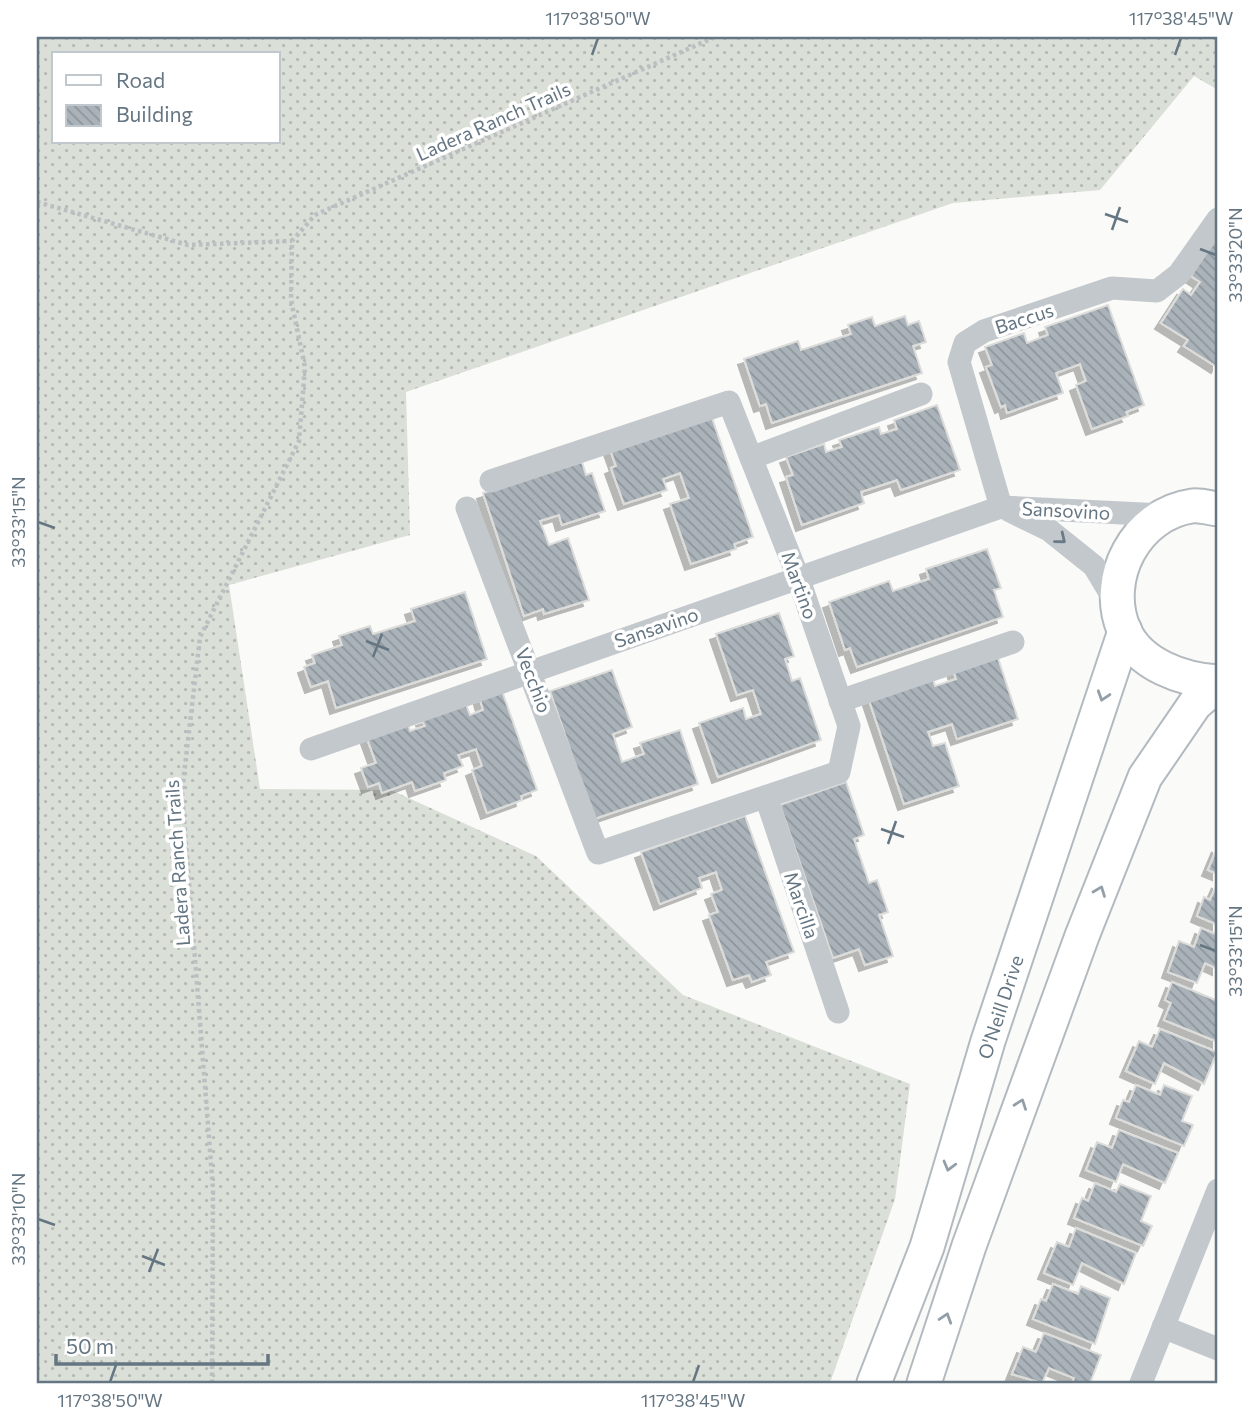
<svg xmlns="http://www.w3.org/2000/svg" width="1255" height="1420" viewBox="0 0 1255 1420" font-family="Commissioner,sans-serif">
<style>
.grass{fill:url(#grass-dots);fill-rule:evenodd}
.building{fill:url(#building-back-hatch);stroke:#dcdcda;stroke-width:2;filter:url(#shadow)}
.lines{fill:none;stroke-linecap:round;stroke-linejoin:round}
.secondary-casing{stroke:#b3babf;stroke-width:37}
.path{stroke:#bbbfc2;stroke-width:4.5;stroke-dasharray:3.5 3.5;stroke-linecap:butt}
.street{stroke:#c3c8cc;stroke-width:23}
.secondary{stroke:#fff;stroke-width:33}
.oneway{stroke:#6a7a87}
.oneway2{stroke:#939fa8}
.ticks{fill:none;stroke:#657683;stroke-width:2.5}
.labels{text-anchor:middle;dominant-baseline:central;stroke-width:7;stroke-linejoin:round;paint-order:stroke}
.street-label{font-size:19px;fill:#657683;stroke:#fff}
.neatline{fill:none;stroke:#657683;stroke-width:2.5}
.ticks-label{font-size:18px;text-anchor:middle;fill:#657683}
</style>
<defs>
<pattern id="grass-dots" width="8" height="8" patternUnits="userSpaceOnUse" patternTransform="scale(1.75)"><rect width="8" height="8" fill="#dadfd7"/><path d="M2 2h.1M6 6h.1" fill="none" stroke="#b4b9b4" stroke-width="1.8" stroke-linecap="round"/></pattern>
<pattern id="building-back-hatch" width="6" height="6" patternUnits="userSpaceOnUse" patternTransform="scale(1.75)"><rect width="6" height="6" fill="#aab3b9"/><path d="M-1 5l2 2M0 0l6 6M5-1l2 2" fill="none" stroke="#8e969c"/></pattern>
<filter id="shadow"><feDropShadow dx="-6" dy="6" stdDeviation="0" flood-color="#0004"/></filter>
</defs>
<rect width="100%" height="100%" fill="#fafaf8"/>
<path class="grass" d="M 37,37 L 1218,37 L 1218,90 L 1194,76 L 1100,190 L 953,203 L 406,392 L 410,535 L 229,585 L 260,789 L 391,790 L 536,856 L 683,995 L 910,1084 L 895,1199 L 830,1383 L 37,1383 ZM 54,54 L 278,54 L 278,142 L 54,142 Z"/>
<g class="building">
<polygon points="1218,234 1218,365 1217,367 1184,346 1188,340 1161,323 1183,289 1191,295 1200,282 1191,276"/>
<polygon points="1108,305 1144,405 1126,412 1128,416 1092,429 1076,385 1086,381 1080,364 1056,373 1063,393 1007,413 1005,405 1001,407 986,367 992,365 985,347 1024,333 1027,343 1048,335 1045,327"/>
<polygon points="905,316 908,325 919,321 926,342 913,346 922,373 772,423 766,404 760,406 744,359 798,341 801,350 851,334 848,325 872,317 875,326"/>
<polygon points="937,405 960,470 901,490 897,480 861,492 864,503 802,525 786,477 793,475 786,457 824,444 826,452 842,447 839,440 879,427 881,434 897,429 894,420"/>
<polygon points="711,415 753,537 734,544 736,549 691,564 670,504 689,498 680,473 663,479 667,490 624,504 611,468 616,466 610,449"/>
<polygon points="582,462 586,475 592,473 605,511 562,525 559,515 540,521 549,545 568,538 589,600 544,614 543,609 524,616 483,493"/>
<polygon points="987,549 1001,588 994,590 1003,617 857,667 850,648 845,650 829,602 889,581 893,591 929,579 926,569"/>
<polygon points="465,592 487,659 336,708 328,681 311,687 304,667 315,663 312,655 342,645 339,636 370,626 373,634 415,621 411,609"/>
<polygon points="779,613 794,656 785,659 792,681 800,678 821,740 718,777 699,723 743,708 746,719 761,714 753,690 737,695 716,634"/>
<polygon points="997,655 1018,719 957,739 952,724 928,732 933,746 945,743 959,786 904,804 869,700 933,679 935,686 956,679 953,669"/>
<polygon points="612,670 632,727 613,734 622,762 644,754 640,743 680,730 698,784 594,819 550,691"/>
<polygon points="502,691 537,790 521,796 522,800 487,813 472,770 482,766 476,749 458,755 463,766 444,773 446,780 415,791 412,782 382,793 379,783 368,787 361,768 376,763 367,738 408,724 410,731 425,726 422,720 466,705 470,715 483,710 480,699"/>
<polygon points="846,782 864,835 854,839 869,883 877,880 888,912 879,915 893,956 865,965 859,949 833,958 780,805"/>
<polygon points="745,816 794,952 766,962 771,975 752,982 749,975 733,980 709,915 718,912 711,894 722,890 716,872 699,878 702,888 660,904 641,852"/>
<polygon points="1218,846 1218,874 1208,870"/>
<polygon points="1218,882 1218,925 1197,916 1204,897 1210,900"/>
<polygon points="1201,928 1218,935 1218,969 1205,963 1197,983 1168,972 1179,941 1194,947"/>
<polygon points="1172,982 1218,1001 1218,1042 1164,1020 1171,1003 1165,1000"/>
<polygon points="1160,1029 1217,1052 1204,1084 1164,1063 1155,1084 1126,1071 1139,1041 1152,1047"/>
<polygon points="1136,1085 1160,1095 1164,1085 1192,1096 1182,1121 1193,1125 1184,1146 1116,1118 1123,1100 1129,1102"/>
<polygon points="1119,1130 1178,1153 1165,1183 1123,1164 1116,1182 1086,1170 1097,1142 1112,1148"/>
<polygon points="1095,1183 1116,1192 1120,1184 1151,1196 1141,1221 1152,1226 1143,1246 1074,1218 1082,1198 1088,1201"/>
<polygon points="1076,1228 1136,1253 1124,1284 1082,1263 1073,1285 1044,1273 1057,1242 1069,1247"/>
<polygon points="1053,1284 1078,1294 1081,1286 1110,1298 1095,1344 1033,1319 1041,1299 1046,1301"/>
<polygon points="1044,1333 1101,1355 1090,1383 1076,1383 1073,1382 1074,1378 1049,1368 1042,1383 1012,1374 1023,1347 1036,1352"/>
</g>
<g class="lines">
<defs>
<g id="secondary">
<path d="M 1218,509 C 1210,508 1200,505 1192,506 C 1136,514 1102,578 1124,630 C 1139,665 1183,680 1218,682"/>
<polyline points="874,1383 927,1247 988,1041 1125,631"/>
<polyline points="924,1383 969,1246 1082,936 1145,777 1195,704 1218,684"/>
</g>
</defs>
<use href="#secondary" class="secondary-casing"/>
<g class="path">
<polyline points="37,202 188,245 292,241"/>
<polyline points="212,1383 213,1189 182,792 200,637 299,441 305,367 291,300 292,241 315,215 715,37"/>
</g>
<g class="street">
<polyline points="751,458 921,394"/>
<polyline points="1001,507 959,362 965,343 984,331 1112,288 1157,291 1179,274 1218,219"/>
<polyline points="467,508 598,853 839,772 849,726 798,577 729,402 491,481"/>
<polyline points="1010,511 1049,530 1094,566 1118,606"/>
<polyline points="840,701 1013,642"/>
<polyline points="311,749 1001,507 1163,515"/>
<polyline points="766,797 838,1012"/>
<polyline points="1163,1327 1218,1349"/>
<polyline points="1141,1383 1218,1190"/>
</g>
<use href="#secondary" class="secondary"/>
</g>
<defs><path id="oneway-chevron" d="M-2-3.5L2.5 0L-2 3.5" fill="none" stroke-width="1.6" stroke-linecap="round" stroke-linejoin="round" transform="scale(1.75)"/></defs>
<use class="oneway" href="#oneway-chevron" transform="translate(1061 539) rotate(39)"/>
<g class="oneway2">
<use href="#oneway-chevron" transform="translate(1103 696) rotate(108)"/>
<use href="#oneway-chevron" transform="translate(1100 891) rotate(-69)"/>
<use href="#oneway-chevron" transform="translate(1021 1104) rotate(-70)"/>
<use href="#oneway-chevron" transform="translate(949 1166) rotate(105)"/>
<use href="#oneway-chevron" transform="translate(946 1318) rotate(-72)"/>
</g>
<path class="ticks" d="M 592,55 L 598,38M 1175,55 L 1181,38M 1105,214 L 1128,222M 1112,230 L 1120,207M 1200,249 L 1216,255M 38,522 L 55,528M 366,641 L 389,650M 373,657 L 382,634M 881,829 L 904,837M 888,844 L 896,821M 1200,945 L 1216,951M 38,1219 L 55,1225M 142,1256 L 165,1265M 149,1272 L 158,1249M 110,1382 L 116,1365M 693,1382 L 699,1365"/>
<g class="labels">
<g class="street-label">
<text transform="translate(493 121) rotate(-24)">Ladera Ranch Trails</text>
<text transform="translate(1024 318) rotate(-18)">Baccus</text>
<text transform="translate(1066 510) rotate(3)">Sansovino</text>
<text transform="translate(800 585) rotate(70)">Martino</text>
<text transform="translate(656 627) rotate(-19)">Sansavino</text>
<text transform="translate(534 680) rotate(69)">Vecchio</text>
<text transform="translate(177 863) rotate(-94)">Ladera Ranch Trails</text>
<text transform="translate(802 905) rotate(71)">Marcilla</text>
<text transform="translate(1000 1007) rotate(-72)">O'Neill Drive</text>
</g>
</g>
<rect width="1255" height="1420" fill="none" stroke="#ffffff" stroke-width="77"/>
<rect x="52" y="52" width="228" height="91" fill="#ffffff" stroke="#c1c8cd" stroke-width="2"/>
<rect x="66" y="75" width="35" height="10" fill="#ffffff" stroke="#c1c8cd" stroke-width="2"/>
<text x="116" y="88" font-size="21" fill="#657683">Road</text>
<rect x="66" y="105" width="35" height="21" fill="url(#building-back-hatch)" stroke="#c1c8cd" stroke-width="2"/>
<text x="116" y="122" font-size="21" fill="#657683">Building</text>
<path d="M56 1354v10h212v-10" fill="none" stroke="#657683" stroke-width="3.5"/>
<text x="66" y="1354" font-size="21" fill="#657683" stroke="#ffffff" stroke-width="5" paint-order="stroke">50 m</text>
<rect x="38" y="38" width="1178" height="1344" class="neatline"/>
<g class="ticks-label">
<text x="598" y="25">117°38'50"W</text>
<text x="1181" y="25">117°38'45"W</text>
<text transform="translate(1236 255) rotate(-90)" y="6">33°33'20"N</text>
<text transform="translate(19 522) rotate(-90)" y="6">33°33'15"N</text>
<text transform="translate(1236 951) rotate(-90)" y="6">33°33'15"N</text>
<text transform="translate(19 1219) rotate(-90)" y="6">33°33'10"N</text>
<text x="110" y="1407">117°38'50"W</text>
<text x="693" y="1407">117°38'45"W</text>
</g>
</svg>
